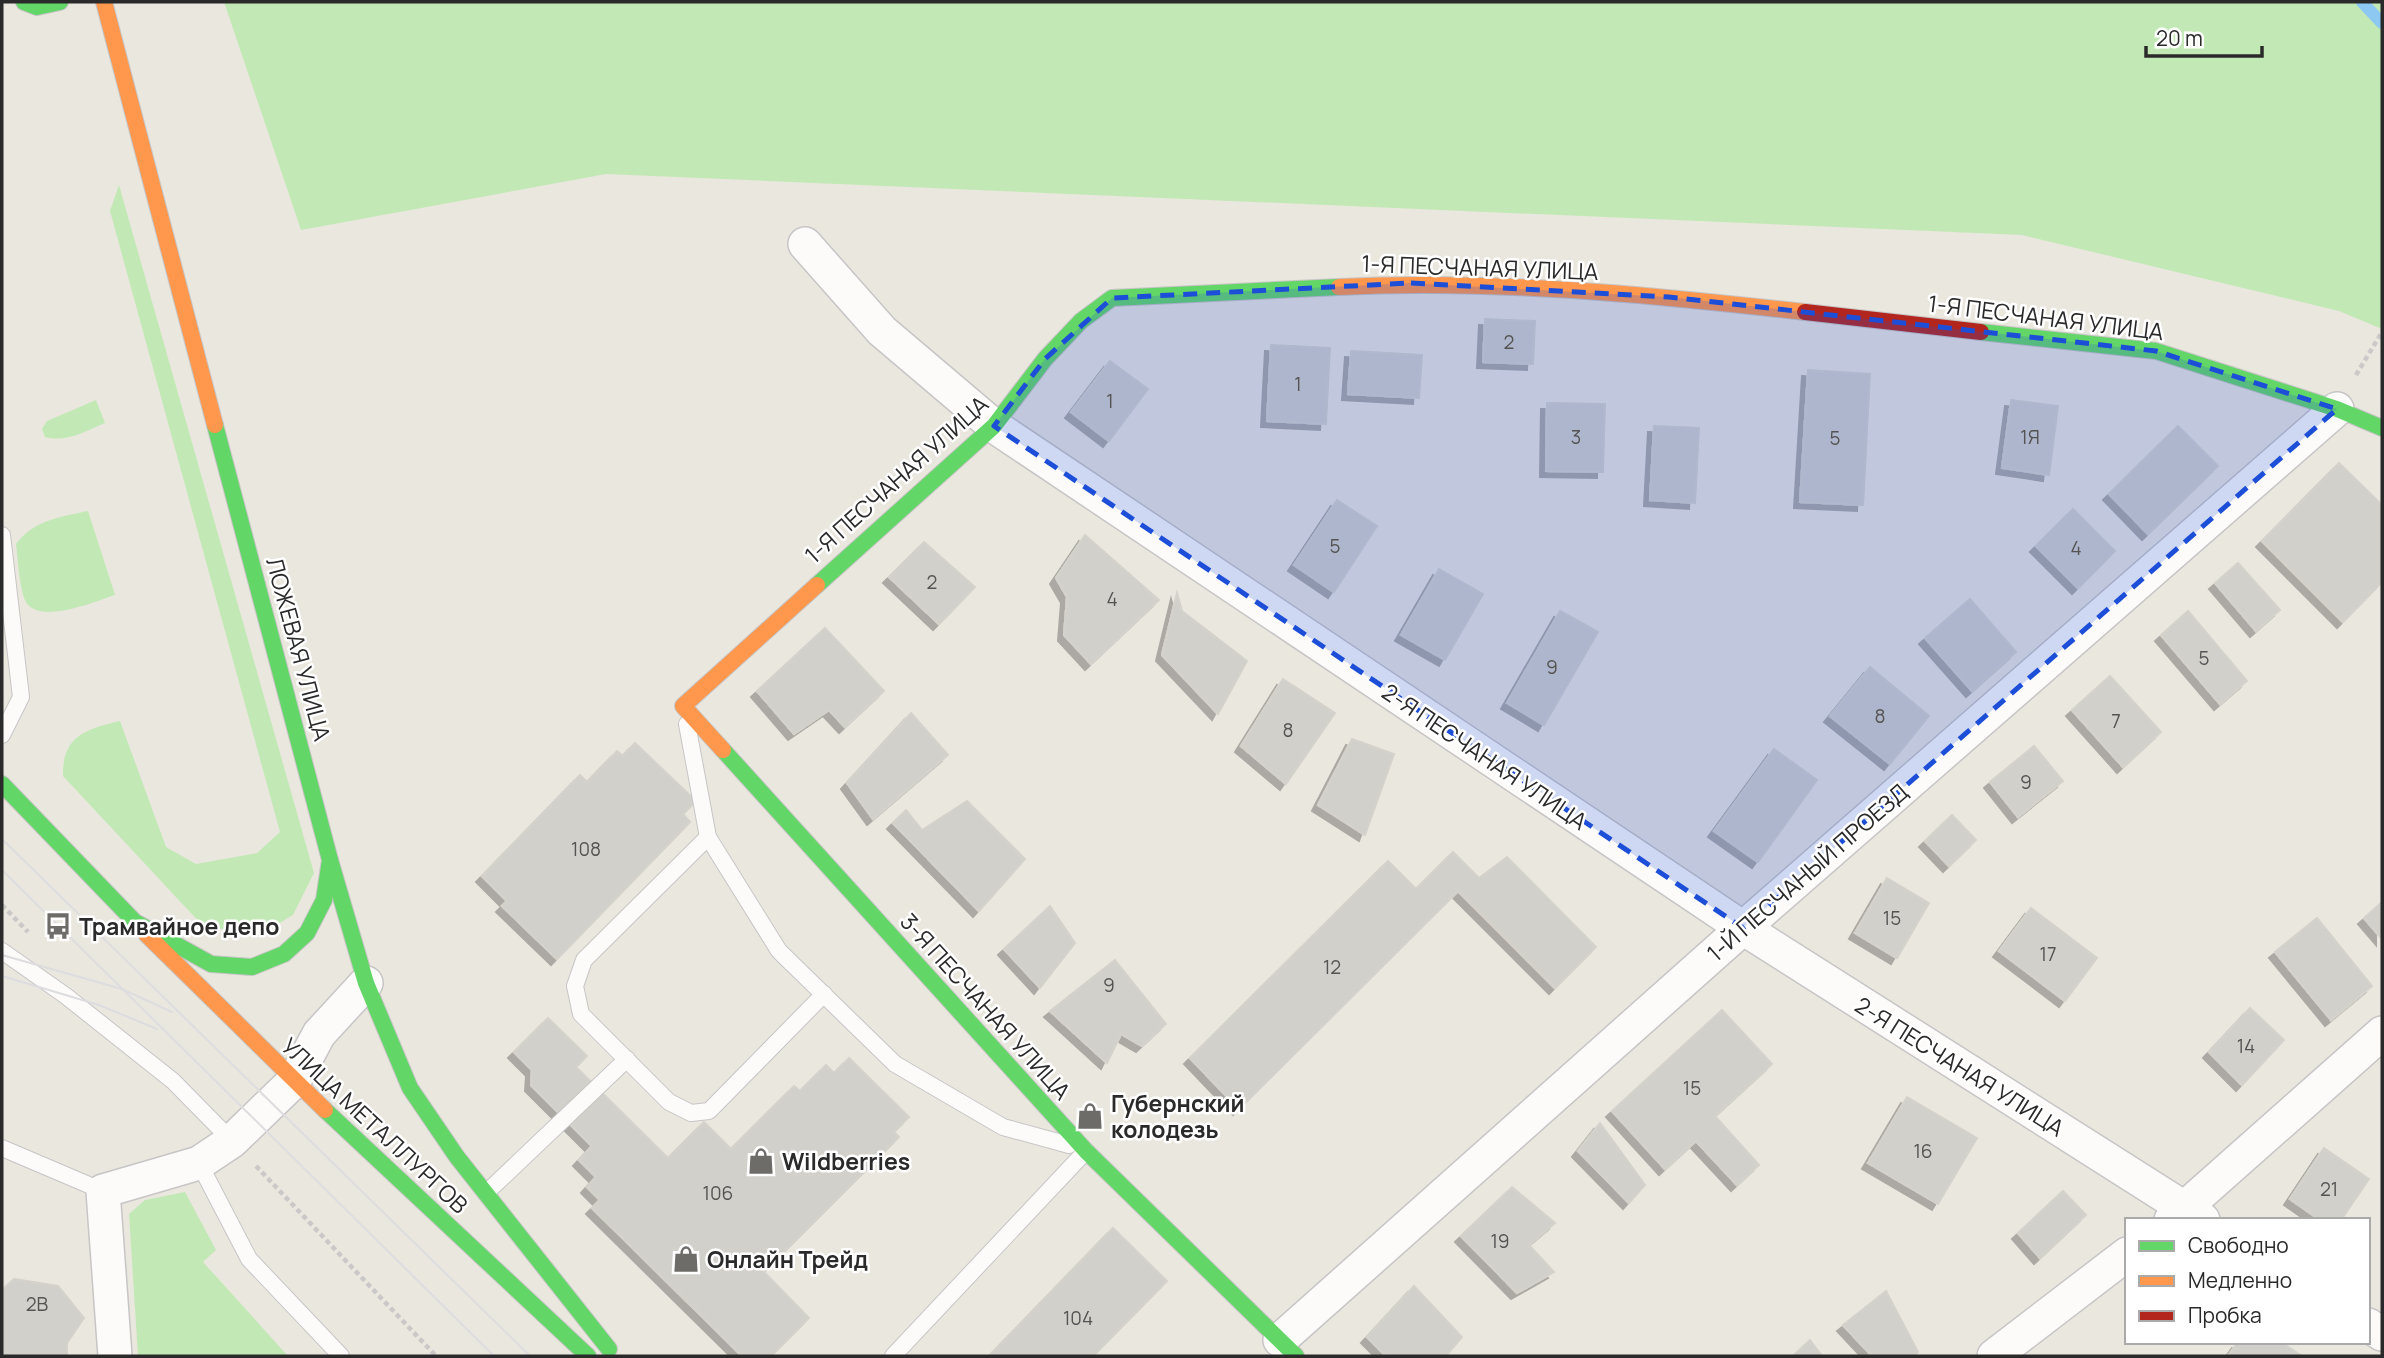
<svg xmlns="http://www.w3.org/2000/svg" width="2384" height="1358" viewBox="0 0 2384 1358" font-family="Manrope,sans-serif">
<style>
.green{fill:#c2e9b5}
.lines{fill:none;stroke-linecap:round;stroke-linejoin:round}
.stream{stroke:#8cc8f2;stroke-width:12}
.building{fill:#d2d0cb;stroke:#d4d2cb;stroke-width:2;filter:url(#shadow)}
.lane-casing{stroke:#c7c5c5;stroke-width:18}
.street-casing{stroke:#c7c5c5;stroke-width:36}
.fast-casing{stroke:#c7c5c5;stroke-width:18}
.slow-casing{stroke:#c7c5c5;stroke-width:18}
.jam-casing{stroke:#c7c5c5;stroke-width:18}
.path{stroke:#cac9c8;stroke-width:4.5;stroke-dasharray:5 3.5;stroke-linecap:butt}
.lane{stroke:#fcfbfa;stroke-width:16}
.street{stroke:#fcfbfa;stroke-width:33}
.fast{stroke:#63d668;stroke-width:16}
.slow{stroke:#ff974d;stroke-width:16}
.jam{stroke:#b3261e;stroke-width:16}
.tram{stroke:#dddddf;stroke-width:2}
.marked{fill:#1d4ed8;fill-opacity:0.2;stroke:#1d4ed8;stroke-width:5;stroke-dasharray:14 9;stroke-linejoin:round}
.labels{text-anchor:middle;dominant-baseline:central;stroke-width:5;stroke-linejoin:round;paint-order:stroke}
.number-label{font-size:19px;fill:#555453}
.street-label{font-size:23px;fill:#2a2a2a;stroke:#fff}
.poi-label{font-size:23px;font-weight:bold;fill:#2a2a2a;stroke:#fff;text-anchor:start}
</style>
<defs>
<filter id="shadow"><feDropShadow dx="-6" dy="6" stdDeviation="0" flood-color="#0004"/></filter>
</defs>
<rect width="100%" height="100%" fill="#eae7df"/>
<g class="green">
<polygon points="224,2 2382,2 2382,329 2339,311 2022,235 606,174 301,230"/>
<path d="M 119,185 L 314,873 L 293,915 L 258,936 L 202,925 L 63,776 C 62,736 86,729 120,721 L 166,847 L 196,864 L 257,853 L 280,832 L 110,211 Z"/>
<path d="M 96,400 L 105,423 C 86,431 66,443 45,437 L 42,429 L 47,421 Z"/>
<path d="M 88,511 L 115,595 C 96,601 34,628 24,598 C 19,582 18,561 16,544 C 34,520 60,517 88,511 Z"/>
<polygon points="185,1192 216,1250 203,1262 288,1356 138,1356 129,1214 145,1200"/>
</g>
<g class="lines">
<polyline class="stream" points="2362,2 2382,23"/>
</g>
<g class="building">
<polygon points="1485,319 1535,321 1533,364 1483,362"/>
<polygon points="1271,345 1330,348 1326,424 1267,421"/>
<polygon points="1351,351 1422,355 1419,398 1348,394"/>
<polygon points="1110,361 1148,389 1109,441 1071,412"/>
<polygon points="1808,370 1870,374 1863,505 1800,502"/>
<polygon points="2011,400 2058,406 2049,475 2002,468"/>
<polygon points="1547,403 1605,404 1603,472 1546,471"/>
<polygon points="1654,426 1699,428 1695,503 1650,500"/>
<polygon points="2178,426 2218,466 2148,534 2109,494"/>
<polygon points="2339,463 2382,505 2382,582 2343,622 2262,541"/>
<polygon points="1337,500 1377,526 1334,592 1294,565"/>
<polygon points="2073,509 2115,551 2078,588 2036,546"/>
<polygon points="1085,535 1159,600 1091,664 1064,635 1067,597 1056,578"/>
<polygon points="924,542 975,587 939,624 889,577"/>
<polygon points="2238,563 2280,610 2256,631 2215,583"/>
<polygon points="1439,569 1483,594 1445,660 1401,635"/>
<polygon points="1177,593 1182,611 1247,661 1218,714 1162,655"/>
<polygon points="1970,599 2016,652 1972,691 1925,638"/>
<polygon points="1560,611 1598,632 1544,725 1507,703"/>
<polygon points="2188,611 2247,681 2220,704 2161,635"/>
<polygon points="825,628 884,691 845,727 829,710 794,734 757,691"/>
<polygon points="1870,667 1929,716 1890,764 1830,716"/>
<polygon points="2110,676 2161,732 2123,767 2072,710"/>
<polygon points="1283,679 1335,713 1286,784 1241,746"/>
<polygon points="911,713 948,755 873,819 847,783"/>
<polygon points="1352,739 1394,754 1365,835 1318,805"/>
<polygon points="635,743 696,801 683,814 690,822 557,959 502,906 507,901 482,876 580,775 587,782 617,751 623,756"/>
<polygon points="2034,746 2063,781 2018,817 1990,782"/>
<polygon points="1774,749 1817,780 1758,862 1714,831"/>
<polygon points="967,801 1025,859 979,911 893,823 906,810 922,830"/>
<polygon points="1952,815 1976,840 1949,866 1925,841"/>
<polygon points="1453,852 1479,878 1507,857 1596,947 1555,988 1458,891 1239,1109 1190,1058 1388,861 1416,889"/>
<polygon points="1887,878 1929,903 1897,958 1855,933"/>
<polygon points="2382,902 2382,939 2364,918"/>
<polygon points="1050,906 1075,943 1040,988 1004,949"/>
<polygon points="2031,908 2097,958 2065,1001 1999,951"/>
<polygon points="2317,918 2372,986 2331,1020 2275,952"/>
<polygon points="1115,960 1166,1024 1142,1046 1121,1034 1107,1063 1050,1011"/>
<polygon points="2250,1008 2284,1040 2242,1085 2209,1052"/>
<polygon points="1722,1010 1772,1064 1715,1116 1759,1165 1737,1185 1696,1141 1665,1169 1612,1111"/>
<polygon points="548,1018 587,1056 576,1067 668,1158 704,1122 731,1149 794,1086 800,1091 826,1065 834,1073 849,1058 909,1117 894,1132 899,1137 764,1272 809,1318 771,1356 742,1356 592,1208 600,1200 587,1187 596,1177 579,1160 592,1146 531,1085 532,1070 514,1052"/>
<polygon points="1907,1097 1977,1138 1938,1204 1868,1163"/>
<polygon points="1600,1123 1645,1185 1629,1203 1578,1151"/>
<polygon points="2324,1148 2369,1179 2341,1220 2320,1220 2290,1199"/>
<polygon points="1512,1187 1555,1223 1529,1245 1554,1272 1517,1293 1461,1236"/>
<polygon points="2063,1191 2086,1215 2040,1258 2018,1233"/>
<polygon points="1113,1228 1167,1281 1093,1356 989,1356"/>
<polygon points="14,1279 58,1286 84,1318 67,1343 67,1356 2,1356 2,1290"/>
<polygon points="1414,1286 1462,1337 1446,1356 1386,1356 1367,1337"/>
<polygon points="1886,1291 1918,1352 1915,1356 1872,1356 1843,1325"/>
<polygon points="1810,1340 1822,1356 1793,1356"/>
<polygon points="2238,1342 2281,1342 2302,1356 2228,1356"/>
</g>
<g class="lines">
<defs>
<g id="lane">
<polyline points="2,535 21,697 2,735"/>
<polyline points="687,724 708,837 779,951 895,1064 1003,1127 1069,1145"/>
<polyline points="708,837 584,960 575,986 581,1014 669,1102 691,1113 709,1111 824,994"/>
<polyline points="2,951 66,996 173,1081 232,1141"/>
<polyline points="2,1148 103,1191"/>
<polyline points="199,1163 249,1259 341,1356"/>
<polyline points="486,1193 627,1059"/>
<polyline points="893,1356 1086,1151"/>
</g>
<g id="street">
<polyline points="805,244 882,331 994,426 1743,928 2203,1220"/>
<polyline points="2171,1220 2382,1033"/>
<polyline points="2368,1325 2382,1334"/>
<polyline points="1280,1340 1743,928 2337,409"/>
<polyline points="115,1356 103,1191 199,1163 232,1141 294,1081 319,1034 366,983"/>
<polyline points="1994,1356 2127,1254"/>
</g>
<g id="fast">
<polyline points="24,2 37,7 60,2"/>
<polyline points="1981,332 2156,351 2337,409 2382,428"/>
<polyline points="817,585 994,426 1045,359 1081,321 1112,298 1339,287"/>
<polyline points="723,750 1086,1151 1296,1356"/>
<polyline points="2,784 135,922 211,964 252,967 284,954 307,933 324,900 330,860 215,425"/>
<polyline points="330,860 366,983 410,1088 457,1157 609,1349"/>
<polyline points="325,1110 588,1356"/>
</g>
<g id="slow">
<polyline points="104,2 215,425"/>
<path d="M 1339,287 C 1494,279 1651,295 1805,312"/>
<polyline points="723,750 683,706 817,585"/>
<polyline points="146,934 325,1110"/>
</g>
<polyline id="jam" points="1805,312 1981,332"/>
</defs>
<use href="#lane" class="lane-casing"/>
<use href="#street" class="street-casing"/>
<use href="#fast" class="fast-casing"/>
<use href="#slow" class="slow-casing"/>
<use href="#jam" class="jam-casing"/>
<g class="path">
<polyline points="2356,375 2382,332"/>
<polyline points="2,905 28,932"/>
<polyline points="256,1166 436,1356"/>
</g>
<use href="#lane" class="lane"/>
<use href="#street" class="street"/>
<use href="#fast" class="fast"/>
<use href="#slow" class="slow"/>
<use href="#jam" class="jam"/>
<g class="tram">
<polyline points="2,839 530,1356"/>
<polyline points="2,870 494,1356"/>
<polyline points="2,955 122,989 172,1012"/>
<polyline points="2,976 99,1005 157,1029"/>
</g>
</g>
<path class="marked" d="M 1411,283 L 1669,297 L 2156,351 L 2337,409 L 1743,928 L 994,426 L 1045,359 L 1112,298 Z"/>
<defs>
<symbol id="bus-bare" viewBox="-9 -9 18 18"><path d="M-5-6H5V4H4V6H2V4H-2V6H-4V4H-5ZM-3.5-4V0h7V-4ZM-3.5 1.2v1.5H-2V1.2ZM2 1.2v1.5H3.5V1.2Z" fill="#6d6c69" stroke="#fff" stroke-width="2.5" paint-order="stroke"/></symbol>
<symbol id="shop-bare" viewBox="-9 -9 18 18"><path d="M-5-2.5h2.3a2.7 3.5 0 0 1 5.4 0H5L5.5 6h-11ZM-1.5-2.5h3a1.5 2.3 0 0 0-3 0Z" fill="#6d6c69" stroke="#fff" stroke-width="2.5" paint-order="stroke"/></symbol>
</defs>
<g fill-rule="evenodd">
<use href="#bus-bare" x="39" y="907" width="38" height="38"/>
<use href="#shop-bare" x="1071" y="1097" width="38" height="38"/>
<use href="#shop-bare" x="742" y="1142" width="38" height="38"/>
<use href="#shop-bare" x="667" y="1240" width="38" height="38"/>
</g>
<g class="labels">
<g class="number-label">
<text x="1509" y="342">2</text>
<text x="1298" y="384">1</text>
<text x="1110" y="401">1</text>
<text x="1576" y="437">3</text>
<text x="2030" y="437">1Я</text>
<text x="1835" y="438">5</text>
<text x="1335" y="546">5</text>
<text x="2076" y="548">4</text>
<text x="932" y="582">2</text>
<text x="1112" y="599">4</text>
<text x="2204" y="658">5</text>
<text x="1552" y="667">9</text>
<text x="1880" y="716">8</text>
<text x="2116" y="721">7</text>
<text x="1288" y="730">8</text>
<text x="2026" y="782">9</text>
<text x="586" y="849">108</text>
<text x="1892" y="918">15</text>
<text x="2048" y="954">17</text>
<text x="1332" y="967">12</text>
<text x="1109" y="985">9</text>
<text x="2246" y="1046">14</text>
<text x="1692" y="1088">15</text>
<text x="1923" y="1151">16</text>
<text x="2329" y="1189">21</text>
<text x="718" y="1193">106</text>
<text x="1500" y="1241">19</text>
<text x="37" y="1304">2В</text>
<text x="1078" y="1318">104</text>
</g>
<g class="street-label">
<text transform="translate(1480 267) rotate(2)">1-Я ПЕСЧАНАЯ УЛИЦА</text>
<text transform="translate(2046 317) rotate(7)">1-Я ПЕСЧАНАЯ УЛИЦА</text>
<text transform="translate(896 479) rotate(-42)">1-Я ПЕСЧАНАЯ УЛИЦА</text>
<text transform="translate(299 649) rotate(75)">ЛОЖЕВАЯ УЛИЦА</text>
<text transform="translate(1485 756) rotate(34)">2-Я ПЕСЧАНАЯ УЛИЦА</text>
<text transform="translate(1807 872) rotate(-41)">1-Й ПЕСЧАНЫЙ ПРОЕЗД</text>
<text transform="translate(986 1006) rotate(48)">3-Я ПЕСЧАНАЯ УЛИЦА</text>
<text transform="translate(1960 1066) rotate(32)">2-Я ПЕСЧАНАЯ УЛИЦА</text>
<text transform="translate(375 1125) rotate(43)">УЛИЦА МЕТАЛЛУРГОВ</text>
</g>
<g class="poi-label">
<text x="79" y="926">Трамвайное депо</text>
<text x="1111" y="1103">Губернский<tspan x="1111" dy="26">колодезь</tspan></text>
<text x="782" y="1161">Wildberries</text>
<text x="707" y="1259">Онлайн Трейд</text>
</g>
</g>
<rect width="2384" height="1358" fill="none" stroke="#2a2a2a" stroke-width="7"/>
<rect x="2125" y="1218" width="245" height="126" fill="#ffffff" stroke="#aaaaaa" stroke-width="2"/>
<rect x="2139" y="1241" width="35" height="10" fill="#63d668" stroke="#aaaaaa" stroke-width="2"/>
<text x="2188" y="1253" font-size="21" fill="#2a2a2a">Свободно</text>
<rect x="2139" y="1276" width="35" height="10" fill="#ff974d" stroke="#aaaaaa" stroke-width="2"/>
<text x="2188" y="1288" font-size="21" fill="#2a2a2a">Медленно</text>
<rect x="2139" y="1311" width="35" height="10" fill="#b3261e" stroke="#aaaaaa" stroke-width="2"/>
<text x="2188" y="1323" font-size="21" fill="#2a2a2a">Пробка</text>
<path d="M2146 46v10h116v-10" fill="none" stroke="#2a2a2a" stroke-width="3.5"/>
<text x="2156" y="46" font-size="21" fill="#2a2a2a" stroke="#ffffff" stroke-width="5" paint-order="stroke">20 m</text>
</svg>
